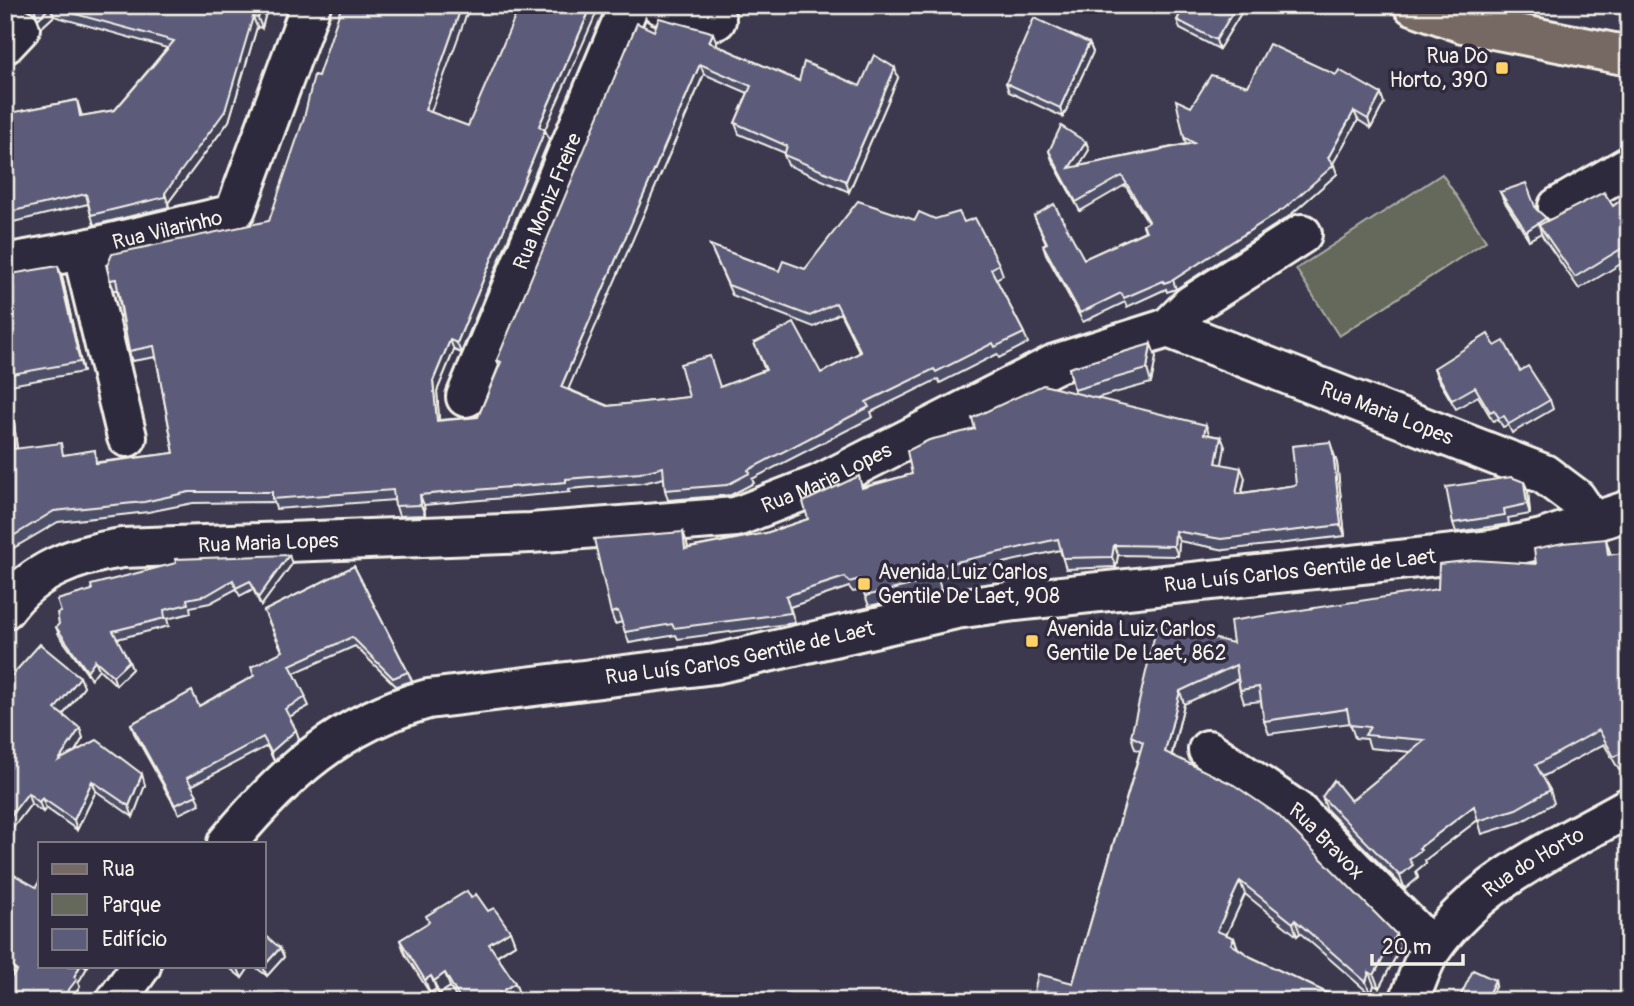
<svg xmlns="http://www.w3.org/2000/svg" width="1634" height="1006" viewBox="0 0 1634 1006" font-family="Pangolin,sans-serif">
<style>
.green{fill:#65695b;stroke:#acada2;stroke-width:2}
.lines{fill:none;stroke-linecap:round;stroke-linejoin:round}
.minor-casing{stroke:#f4f1e8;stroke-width:44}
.major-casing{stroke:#f4f1e8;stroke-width:44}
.minor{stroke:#2f2a3d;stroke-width:38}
.major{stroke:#766964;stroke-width:38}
.wall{fill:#4e4f69;stroke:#f4f1e8;stroke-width:2}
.shaded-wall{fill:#404055;stroke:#f4f1e8;stroke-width:2}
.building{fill:#5b5c7a;stroke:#f4f1e8;stroke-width:2}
.poi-dot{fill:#ffd166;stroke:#2f2a3d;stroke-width:2.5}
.labels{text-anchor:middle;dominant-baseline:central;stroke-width:7;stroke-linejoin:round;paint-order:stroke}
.poi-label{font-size:21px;fill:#f4f1e8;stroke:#2f2a3d;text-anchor:start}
.street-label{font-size:21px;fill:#f4f1e8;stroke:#2f2a3d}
</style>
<rect width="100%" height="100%" fill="#3c394f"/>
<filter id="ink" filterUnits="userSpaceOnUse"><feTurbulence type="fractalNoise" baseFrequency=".0143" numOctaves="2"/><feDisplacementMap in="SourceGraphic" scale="14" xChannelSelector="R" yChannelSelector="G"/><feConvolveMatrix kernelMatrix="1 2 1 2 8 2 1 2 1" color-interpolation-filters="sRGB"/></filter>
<g filter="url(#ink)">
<polygon class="green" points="1442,174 1486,241 1339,336 1296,269"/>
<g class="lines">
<defs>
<g id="minor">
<polyline points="661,5 716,20"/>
<polyline points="5,44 20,28"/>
<polyline points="1558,207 1629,166"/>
<polyline points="82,250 127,437"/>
<path id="s1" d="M 5,264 L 82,250 L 230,215 L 236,209 L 311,5"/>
<polyline points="1168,328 1191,305 1302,234"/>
<path id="s2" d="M 466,397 L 629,5"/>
<path id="s3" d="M 5,609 C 33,570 76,555 122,548 L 531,533 L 736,517 L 818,485 L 1055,364 L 1168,328 L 1544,474 L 1576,498 L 1593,523"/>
<path id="s4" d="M 1208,750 L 1297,811 L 1432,948"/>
<path id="s5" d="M 227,843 C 284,774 340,723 428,699 L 715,664 L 956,609 L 1015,601 L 1492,550 L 1542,539 L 1629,510"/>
<polyline points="116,1001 141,966"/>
<path id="s6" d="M 1409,1001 C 1416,984 1422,962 1433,947 C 1480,880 1560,846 1629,807"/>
</g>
<polyline id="major" points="1413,5 1463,23 1629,56"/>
</defs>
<use href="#minor" class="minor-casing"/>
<use href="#major" class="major-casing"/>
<use href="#minor" class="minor"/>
<use href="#major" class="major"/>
</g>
<g class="wall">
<polygon points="5,5 268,5 262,28 257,27 229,121 168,203 169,207 94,225 88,204 5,224 5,114 77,100 82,116 115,110 167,48 54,16 41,28 35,13 24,7 6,12"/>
<polygon points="1185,5 1246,5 1219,49 1180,29 1177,20"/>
<polygon points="654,31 717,43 716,45 799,81 860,86 898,78 849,192 788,165 784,155 785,153 739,134 735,123 748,93 704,74 568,389 608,406 689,397 720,387 765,370 754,343 821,373 860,353 840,313 814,327 732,295 710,245 779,271 805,269 915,220 935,219 964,222 999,264 1003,275 996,279 1024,333 1028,343 999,358 997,354 940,383 938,379 871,412 873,417 752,479 754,483 731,495 668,500 665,490 664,478 643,483 569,489 570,492 424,505 425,515 399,516 394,500 276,509 274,502 193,503 148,512 58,522 5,553 5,275 62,276 83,372 10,385 17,449 65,455 99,462 174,453 156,357 132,361 129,351 117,290 114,290 110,280 269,221 431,112 468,126 545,130 549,140 461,353 454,350 437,391 439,420 478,417 499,365 497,360"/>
<polygon points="1089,43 1093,52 1063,117 1009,92 1006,83"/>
<polygon points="1248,86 1384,103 1371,128 1358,120 1332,164 1337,174 1288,217 1176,289 1167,292 1166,289 1127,307 1125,302 1083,322 1046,254 1043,245 1046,243 1034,216 1084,259 1145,231 1143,225 1148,222 1125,185 1080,211 1052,160 1049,151 1086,142 1089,150 1079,166 1186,144 1184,137 1191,107"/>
<polygon points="1500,192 1536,209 1546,218 1547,220 1613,206 1629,194 1629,259 1579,289 1543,237 1541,233 1529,240 1504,201"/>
<polygon points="1495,346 1550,400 1553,409 1512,433 1508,425 1503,427 1498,419 1493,421 1478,396 1456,409 1437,377 1434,368"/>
<polygon points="1156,357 1151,383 1096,398 1209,435 1221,437 1225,447 1221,464 1245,478 1242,493 1296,485 1330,442 1337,463 1345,536 1225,550 1179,541 1178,556 1118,555 1116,567 1066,569 1060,550 938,578 941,590 869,606 863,590 853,592 849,587 790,607 795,623 678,639 676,635 629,643 622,622 615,624 611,613 683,532 687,543 688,548 766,533 808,519 863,487 912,474 975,429 1075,393 1069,368"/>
<polygon points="1524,482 1528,491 1530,514 1508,518 1509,524 1456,532 1453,523"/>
<polygon points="1610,552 1611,555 1625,559 1629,559 1629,765 1619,770 1604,744 1542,777 1550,790 1554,803 1521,822 1482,834 1478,820 1425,860 1426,863 1416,871 1418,878 1405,889 1327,810 1322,797 1351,801 1411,752 1370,748 1367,739 1355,738 1350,723 1269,734 1264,721 1261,701 1244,703 1240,690 1238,679 1184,704 1172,755 1396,934 1401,947 1379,988 1374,985 1371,995 1300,933 1297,936 1245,894 1226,935 1234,938 1238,948 1251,957 1344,1001 1032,1001 1073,983 1140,751 1135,749 1131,736 1233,643 1438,589 1536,564"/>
<polygon points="292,564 261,606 253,589 240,596 236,589 210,603 190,607 191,613 167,619 169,626 117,639 132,669 116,685 99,669 91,679 59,635 56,627"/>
<polygon points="354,566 408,672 412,681 396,686 355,646 294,673 309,706 289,717 299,739 274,761 267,746 191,786 200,804 179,814 134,733 131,724 199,706 254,676 282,651 264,611"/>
<polygon points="80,677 84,687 63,715 83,738 74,752 145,785 133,817 96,791 77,830 46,808 43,812 31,804 5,838 5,683"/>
<polygon points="5,879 36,887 40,966 88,966 78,983 80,987 69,1001 5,1001 14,975 5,969"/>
<polygon points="471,898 510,931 515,944 497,956 515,983 520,996 513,1001 458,1001 450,987 439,994 436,989 430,993 405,954 400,940"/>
<polygon points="280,948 284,957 267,976 254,966 264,966"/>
<polygon points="227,966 250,966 242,978"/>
</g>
<g class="shaded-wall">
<polygon points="262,5 268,5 262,28 258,18"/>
<polygon points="462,5 470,5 428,120 425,110"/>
<polygon points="592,5 600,5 542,136 539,126"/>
<polygon points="1237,5 1246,5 1219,49 1216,40"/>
<polygon points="50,7 54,16 41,28 38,19"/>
<polygon points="253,17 257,27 229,121 168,203 169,207 165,193"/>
<polygon points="713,33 717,43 713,52 709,42"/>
<polygon points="1089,43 1093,52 1063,117 1060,108"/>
<polygon points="700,64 704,74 565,397 561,387"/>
<polygon points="895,68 898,78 849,192 846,181"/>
<polygon points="1381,94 1384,103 1371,128 1368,119"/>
<polygon points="1354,111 1358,120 1331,167 1328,158"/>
<polygon points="545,130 549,140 461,353 457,343"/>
<polygon points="1086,142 1089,150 1072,177 1069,168"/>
<polygon points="1334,165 1337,174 1288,217 1176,289 1173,280"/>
<polygon points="1546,218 1550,227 1539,225 1541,233 1529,240 1526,231"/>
<polygon points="58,266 62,276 83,372 80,362"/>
<polygon points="450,340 454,350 437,391 440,431 437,421 433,381"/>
<polygon points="1151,344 1156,357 1151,383 1147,369"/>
<polygon points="6,375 10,385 18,459 14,449"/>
<polygon points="1206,425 1210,436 1204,434"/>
<polygon points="1221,437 1225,447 1220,474 1216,463"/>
<polygon points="1333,452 1337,463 1345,536 1341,525"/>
<polygon points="1241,468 1245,478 1239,504 1236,494"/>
<polygon points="1524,482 1528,491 1530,514 1527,504"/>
<polygon points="420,495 424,505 425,515 421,505"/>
<polygon points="1175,531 1179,541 1178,556 1174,546"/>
<polygon points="683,532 687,543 689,559 685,549"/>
<polygon points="1606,539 1610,552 1612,568 1608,555"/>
<polygon points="1114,545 1118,555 1116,567 1112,557"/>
<polygon points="289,555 292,564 261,606 258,598"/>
<polygon points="95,660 99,669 91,679 87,671"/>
<polygon points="129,661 132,669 116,685 113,676"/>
<polygon points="80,677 84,687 59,720 55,709"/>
<polygon points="1180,691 1184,704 1169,765 1165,752"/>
<polygon points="80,728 83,738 63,771 59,760"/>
<polygon points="296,730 299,739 274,761 271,752"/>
<polygon points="142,774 145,785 133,817 129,806"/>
<polygon points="92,781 96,791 77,830 74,820"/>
<polygon points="28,793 31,804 5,838 5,823"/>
<polygon points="42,798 46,808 43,812 39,802"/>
<polygon points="1474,806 1479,819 1425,860 1426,863 1416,871 1418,878 1405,889 1400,876 1409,859 1419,848"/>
<polygon points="1240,881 1245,894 1222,944 1217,931"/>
<polygon points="1295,920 1300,933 1297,936 1293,923"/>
<polygon points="510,931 515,944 494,957 489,944"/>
<polygon points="1396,934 1401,947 1379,988 1374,975"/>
<polygon points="1234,938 1239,952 1231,944"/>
<polygon points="280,948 284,957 267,976 263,967"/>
<polygon points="80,966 88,966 78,983 80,987 69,1001 60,1001"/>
<polygon points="241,966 250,966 242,978 238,969"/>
<polygon points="1369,972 1374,985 1371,995 1366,982"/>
<polygon points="445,973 450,987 439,994 434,981"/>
<polygon points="431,976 436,989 430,993 425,980"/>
<polygon points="1495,980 1496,985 1488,1001 1485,1001"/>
<polygon points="515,983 520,996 513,1001 487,1001"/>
</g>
<g class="building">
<polygon points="33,5 262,5 258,18 253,17 225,111 165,193 165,197 91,215 86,194 5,213 5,114 77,100 80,116 115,110 174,41 50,7 38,19"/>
<polygon points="342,5 462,5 425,110 468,126 520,5 592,5 539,126 545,130 457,343 450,340 433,381 437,421 478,417 501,362 497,360 637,23 654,31 659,18 708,31 713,33 709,42 799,81 804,62 860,86 874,55 895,68 846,181 784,155 787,146 735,123 751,86 700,64 561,387 608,406 689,397 680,364 710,356 720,387 766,370 754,343 794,323 821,373 861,352 836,303 810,316 728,285 710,245 779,271 783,261 805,269 858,201 915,220 919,212 935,219 959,212 964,222 975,218 999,264 991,269 1024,333 995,347 993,343 936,372 934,369 866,402 869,407 748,470 750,473 727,485 665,490 663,467 640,473 566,479 566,482 420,495 421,505 395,506 393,490 272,499 272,492 189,492 144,502 54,511 5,541 5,275 58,266 80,362 6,375 14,449 61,443 63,455 95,450 96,463 174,453 154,346 129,351 116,279 110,280 107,266 112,254 269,221 304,118 314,75 318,76"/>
<polygon points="1185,5 1237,5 1216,40 1177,20"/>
<polygon points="1034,18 1089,43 1060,108 1006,83"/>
<polygon points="1269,44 1336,75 1339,70 1381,94 1368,119 1354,111 1328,158 1334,165 1285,208 1173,280 1164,283 1163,281 1124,298 1121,293 1080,313 1043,245 1047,243 1034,216 1054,204 1084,259 1146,231 1143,225 1149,221 1122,176 1076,202 1049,151 1061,126 1086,142 1069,168 1194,143 1184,137 1176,100 1191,107 1211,75 1248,86"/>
<polygon points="1526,183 1536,209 1546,218 1526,231 1500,192"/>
<polygon points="1604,192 1613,206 1629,194 1629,244 1575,277 1539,225"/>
<polygon points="1488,334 1495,346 1504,341 1520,371 1528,366 1550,400 1509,424 1504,416 1499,418 1494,410 1490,412 1475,387 1452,400 1434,368"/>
<polygon points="1151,344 1147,369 1074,390 1069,368"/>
<polygon points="1043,385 1206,425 1204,434 1221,437 1216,463 1241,468 1236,494 1296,485 1292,446 1330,442 1333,452 1341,525 1221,539 1175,531 1174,546 1114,545 1112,557 1063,558 1058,539 934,567 937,579 865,596 860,579 849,582 845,577 786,596 791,613 674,628 672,624 625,632 618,611 611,613 594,539 683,532 685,549 766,533 808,519 803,502 859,476 862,488 912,474 907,451 929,440 975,429 972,418"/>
<polygon points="1511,477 1524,482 1527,504 1504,509 1505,515 1453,523 1446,487"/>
<polygon points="1606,539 1608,555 1623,553 1624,559 1629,559 1629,749 1614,757 1599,730 1536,765 1550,790 1516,809 1478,821 1474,806 1419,848 1421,850 1409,859 1413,865 1400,876 1322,797 1334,780 1351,801 1425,740 1365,735 1370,727 1350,725 1347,709 1264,721 1259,687 1240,690 1236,665 1180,691 1165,752 1234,785 1278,815 1396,934 1374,975 1369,972 1366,982 1295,920 1293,923 1240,881 1217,931 1234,938 1231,944 1251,957 1344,1001 1232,1001 1226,998 1225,1001 1032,1001 1038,974 1073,983 1143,742 1131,736 1157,625 1233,643 1230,621 1438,589 1439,564 1474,560 1536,564 1534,549 1563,543"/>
<polygon points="289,555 258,598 250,581 236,588 233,580 207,595 187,599 188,604 164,610 165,618 113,631 129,661 113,676 95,660 87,671 56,627 59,624 57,613 61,612 57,600 92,590 91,585 176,563 175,559"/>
<polygon points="354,566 408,672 393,678 352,637 290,665 306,697 285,709 296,730 271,752 263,737 187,778 197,795 175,805 131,724 192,691 199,706 254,676 251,667 283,651 264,611"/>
<polygon points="40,644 80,677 55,709 80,728 59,760 97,740 142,774 129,806 92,781 74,820 42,798 39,802 28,793 5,823 5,683"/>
<polygon points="9,872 36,887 40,880 40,966 80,966 74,977 77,979 60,1001 5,1001 5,984 17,971 5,963 5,879"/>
<polygon points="467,891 471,898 476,894 488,911 494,908 510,931 489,944 515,983 487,1001 461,1001 445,973 434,981 431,976 425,980 400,940 429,922 426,916"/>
<polygon points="264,934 280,948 263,967 261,966 264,966"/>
<polygon points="1473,970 1495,980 1485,1001 1458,1001"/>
</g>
</g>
<g class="poi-dot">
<rect x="1495" y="61" width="14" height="14" rx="3.5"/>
<rect x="857" y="577" width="14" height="14" rx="3.5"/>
<rect x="1025" y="634" width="14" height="14" rx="3.5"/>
</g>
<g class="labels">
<g class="poi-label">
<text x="1488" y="56" text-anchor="end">Rua Do<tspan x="1488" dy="24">Horto, 390</tspan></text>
<text x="878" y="572">Avenida Luiz Carlos<tspan x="878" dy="24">Gentile De Laet, 908</tspan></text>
<text x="1046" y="629">Avenida Luiz Carlos<tspan x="1046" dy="24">Gentile De Laet, 862</tspan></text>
</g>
<g class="street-label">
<text stroke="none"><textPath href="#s2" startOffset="212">Rua Moniz Freire</textPath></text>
<text stroke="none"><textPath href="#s1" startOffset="166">Rua Vilarinho</textPath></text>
<text stroke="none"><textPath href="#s3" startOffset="1458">Rua Maria Lopes</textPath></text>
<text stroke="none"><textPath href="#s3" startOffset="849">Rua Maria Lopes</textPath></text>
<text stroke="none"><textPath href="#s3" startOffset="282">Rua Maria Lopes</textPath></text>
<text stroke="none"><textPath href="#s5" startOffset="1134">Rua Luís Carlos Gentile de Laet</textPath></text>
<text stroke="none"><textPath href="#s5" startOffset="567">Rua Luís Carlos Gentile de Laet</textPath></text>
<text stroke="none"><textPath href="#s4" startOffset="150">Rua Bravox</textPath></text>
<text stroke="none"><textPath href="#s6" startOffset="192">Rua do Horto</textPath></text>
</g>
</g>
<rect width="1634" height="1006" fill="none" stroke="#2f2a3d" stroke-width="28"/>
<rect x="14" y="14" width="1606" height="978" fill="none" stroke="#f4f1e8" stroke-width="2.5" filter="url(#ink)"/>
<rect x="38" y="842" width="228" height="126" fill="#2f2a3d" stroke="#7e7a81" stroke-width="2"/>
<rect x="52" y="864" width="35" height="10" fill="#766964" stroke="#7e7a81" stroke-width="2"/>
<text x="102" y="876" font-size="21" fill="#f4f1e8">Rua</text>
<rect x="52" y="894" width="35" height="21" fill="#65695b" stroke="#7e7a81" stroke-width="2"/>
<text x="102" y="912" font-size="21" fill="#f4f1e8">Parque</text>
<rect x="52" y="929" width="35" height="21" fill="#5b5c7a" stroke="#7e7a81" stroke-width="2"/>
<text x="102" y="946" font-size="21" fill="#f4f1e8">Edifício</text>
<path d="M1372 954v10h91v-10" fill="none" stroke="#f4f1e8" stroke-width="3.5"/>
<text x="1382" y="954" font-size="21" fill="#f4f1e8" stroke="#2f2a3d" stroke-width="5" paint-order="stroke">20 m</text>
</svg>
